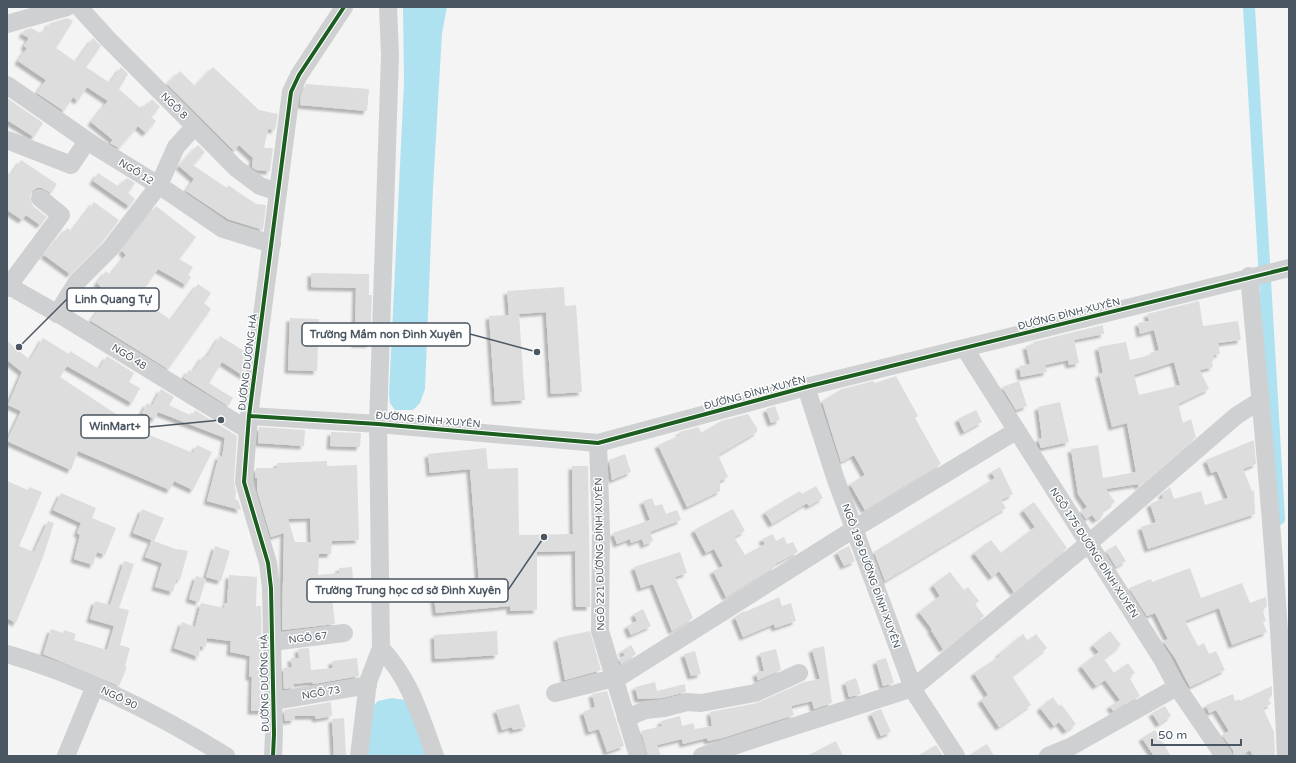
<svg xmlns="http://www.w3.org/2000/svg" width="1296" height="763" viewBox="0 0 1296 763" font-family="'Varela Round',sans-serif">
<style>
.water{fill:#aee2f0}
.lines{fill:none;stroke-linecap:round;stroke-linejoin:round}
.canal{stroke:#aee2f0;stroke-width:12}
.building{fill:#ddddde;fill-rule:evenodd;filter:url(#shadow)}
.minor{stroke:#ced0d2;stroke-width:18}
.cycleway-casing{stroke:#fff;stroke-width:6}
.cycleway{stroke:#1b5e20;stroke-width:4}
.labels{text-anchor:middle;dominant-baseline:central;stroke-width:3;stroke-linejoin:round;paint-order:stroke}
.street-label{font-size:10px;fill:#4a5661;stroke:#fff}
.leader{fill:none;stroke:#4a5661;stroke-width:1.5}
.callout-dot{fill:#4a5661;stroke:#fff;stroke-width:1.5}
.callout{fill:#fff;stroke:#4a5661;stroke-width:1.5}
.callout-label{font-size:11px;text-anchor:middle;font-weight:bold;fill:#4a5661}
</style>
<defs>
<filter id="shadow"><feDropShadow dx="-3.5" dy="3.5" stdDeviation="1" flood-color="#0004"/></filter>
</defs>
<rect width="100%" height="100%" fill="#f4f4f4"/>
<g class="water">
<polygon points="403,7 447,7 442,33 433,188 425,389 420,403 413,410 395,410 390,403 389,395 404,82"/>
<polygon points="392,698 405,700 428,756 365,756 374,705 378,701"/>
</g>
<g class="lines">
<polyline class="canal" points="1249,7 1279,519"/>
</g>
<g class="building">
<polygon points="68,18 73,21 56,48 76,62 93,38 101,46 86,67 110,83 121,67 128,74 119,89 139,107 147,105 152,99 160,107 151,117 156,121 146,133 138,126 119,148 110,143 113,140 91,122 108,101 87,87 78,101 73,97 64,111 37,93 46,80 18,61 27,48 24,46 29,38 22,34 25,30 31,28 40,33 46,29 50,23"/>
<polygon points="213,67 259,110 278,114 275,130 268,129 264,148 273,148 270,171 256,170 252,167 253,158 239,145 234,151 167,84 180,71 195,86"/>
<polygon points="306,84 369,89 367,111 300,105 301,95"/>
<polygon points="7,98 43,123 34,137 7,120"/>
<polygon points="198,145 205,152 193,165 227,188 228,185 256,204 266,205 263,230 228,219 186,191 194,179 179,166"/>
<polygon points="21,160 57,184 51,193 42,188 37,188 32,191 30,196 33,206 47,217 40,225 26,215 22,220 7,210 7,172 11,175"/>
<polygon points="98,173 118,186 127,178 135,183 128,193 135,199 129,206 93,181"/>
<polygon points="94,202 119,220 102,242 70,274 44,255 67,228 72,231"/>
<polygon points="156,206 196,237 179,259 193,267 188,275 191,277 186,285 158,269 138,298 171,320 198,284 211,293 204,303 211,309 168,369 91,321 101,306 93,301 102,288 97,283 106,271 110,275 126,255 122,251"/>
<polygon points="311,273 369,274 369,295 372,295 370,344 355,344 356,288 311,287"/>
<polygon points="564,287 565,306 576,305 582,392 551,394 546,312 519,314 525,400 495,402 489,316 509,315 507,291"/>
<path d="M 1199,301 L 1203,326 L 1238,321 L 1241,340 L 1218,343 L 1220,354 L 1214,355 L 1212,363 L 1213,367 L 1200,370 L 1209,389 L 1178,404 L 1183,423 L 1191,419 L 1196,437 L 1138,487 L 1138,484 L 1106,489 L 1115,502 L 1102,511 L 1104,514 L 1096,520 L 1092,515 L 1086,519 L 1081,512 L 1087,507 L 1078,494 L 1071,449 L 1098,445 L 1103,478 L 1136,472 L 1127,423 L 1112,427 L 1099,374 L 1103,373 L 1098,347 L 1126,342 L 1130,360 L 1151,355 L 1150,353 L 1159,350 L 1154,330 L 1140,334 L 1138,323 L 1149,321 L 1147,314 ZM 1174,362 L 1180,385 L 1139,395 L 1134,375 Z"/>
<polygon points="290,318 319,319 317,371 288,370"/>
<polygon points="1103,325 1104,334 1074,340 1079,363 1069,365 1068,360 1045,365 1047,372 1021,377 1019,366 1030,364 1026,346 1034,344 1033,342"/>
<polygon points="220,336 247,353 244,376 222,362 209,383 233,398 228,406 184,378 189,370 193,372 203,356 206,358"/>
<polygon points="43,338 69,354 70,351 99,369 107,356 134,373 129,382 140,388 132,403 67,366 60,377 125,420 123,424 193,453 197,445 212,452 193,490 174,481 170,490 78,451 71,470 7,441 21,411 8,405 22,372 7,360 7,341 30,360"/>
<polygon points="896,376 918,416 915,418 941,464 865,510 850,484 865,475 854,455 841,462 822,401 842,389 873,381 875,383"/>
<polygon points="1019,381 1027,406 1016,410 1002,387"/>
<polygon points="161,389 174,397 169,405 192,416 195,410 237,436 234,481 236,493 235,499 238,500 241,510 207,501 219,455 222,457 225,438 158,412 155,419 142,413 147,403 152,406"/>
<polygon points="1060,402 1069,442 1041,448 1038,439 1042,438 1038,407"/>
<polygon points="775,406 780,420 771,423 766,409"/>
<polygon points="976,410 982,422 964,432 958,419"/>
<polygon points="748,414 757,428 757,432 718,455 728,477 720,481 720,491 687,507 658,445 681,435 679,432 699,427 701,433 721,421"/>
<polygon points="259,427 305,430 304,446 258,443"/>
<polygon points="331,432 361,433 360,447 330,446"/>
<polygon points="1254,440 1256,464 1243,469 1252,491 1254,490 1255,514 1148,549 1141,527 1156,522 1150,504 1163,498 1162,494 1170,487 1174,499 1201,491 1205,505 1228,498 1217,471 1211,473 1206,460"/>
<polygon points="486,448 488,469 518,468 519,535 573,534 572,466 588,466 590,607 576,607 575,551 537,552 537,610 510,611 510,606 436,613 434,598 480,594 470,469 430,473 428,454"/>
<polygon points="625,454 631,472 612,480 609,460"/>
<path d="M 327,461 L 327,466 L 357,465 L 359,540 L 332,541 L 331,554 L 319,554 L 318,575 L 339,573 L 339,568 L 352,567 L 353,579 L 340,581 L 340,577 L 342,596 L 332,597 L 335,624 L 282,630 L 284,533 L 271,537 L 257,490 L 257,478 L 255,478 L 256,468 L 277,468 L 277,463 ZM 310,518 L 311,542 L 295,542 L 288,519 Z"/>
<polygon points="1000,467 1013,494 1001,500 1006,508 885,581 874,552 995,478 991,472"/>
<polygon points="7,481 28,490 29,487 42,492 19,546 34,552 48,521 54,523 43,557 16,623 7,618"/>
<polygon points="816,486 823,498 809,506 807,503 772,524 765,512 800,491 802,494"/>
<polygon points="61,493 96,508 92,518 116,528 105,555 97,552 93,565 74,559 80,535 77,533 81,523 53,510"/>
<polygon points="652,498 655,506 662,504 666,514 677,510 681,520 650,532 653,541 644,545 642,539 631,543 630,539 617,544 613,533 650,520 643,501"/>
<polygon points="1034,502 1067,548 1014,592 999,571 992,577 974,553 991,540 1001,553 1035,527 1023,510"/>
<polygon points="142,509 164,518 154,541 178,550 178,549 188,551 180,580 176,579 173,592 155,587 162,563 145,557 152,540 154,541 133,533"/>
<polygon points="733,509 745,531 734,537 745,555 765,544 762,539 773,534 776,541 784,537 787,544 793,542 798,552 775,564 776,566 726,597 713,571 723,566 714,549 706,553 694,530"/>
<polygon points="1116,545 1126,561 1116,567 1106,551"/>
<polygon points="215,546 230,551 221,581 206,577"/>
<polygon points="849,546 855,561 844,566 837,552"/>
<polygon points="680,552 687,573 675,577 693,618 672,631 653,584 641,588 634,567"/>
<polygon points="124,561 134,564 119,608 129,610 120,645 130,648 125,666 127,667 119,686 43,654 51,629 63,633 64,630 76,634 74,640 107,650 114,626 90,619 95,601 110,605"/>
<polygon points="1190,568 1201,598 1242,583 1250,603 1266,597 1267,607 1262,609 1266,621 1263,622 1267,632 1232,645 1219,608 1185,621 1198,646 1204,643 1209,654 1216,651 1225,670 1190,687 1175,658 1163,641 1168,639 1155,613 1147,616 1129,588 1151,579 1152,582"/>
<polygon points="950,572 964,590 968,587 979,601 975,604 984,616 943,649 931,630 932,629 919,612 940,596 933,585"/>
<polygon points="229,575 257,577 256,606 261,606 263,711 251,711 252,677 249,677 250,656 230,652 231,641 207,638 206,647 200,646 199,657 174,648 182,622 195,627 201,603 224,608 225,603 227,603"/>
<polygon points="196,576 206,579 199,602 189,599"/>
<polygon points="779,597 782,606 791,603 796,621 775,628 774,624 743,637 735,617 744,611 745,612"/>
<polygon points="643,609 651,626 631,635 627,626 637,621 634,614"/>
<polygon points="497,631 498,655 435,659 434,635"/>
<polygon points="590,631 601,670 565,680 557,638"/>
<polygon points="1110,631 1121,645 1104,658 1093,645"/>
<polygon points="1023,634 1028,641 1036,634 1047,648 1012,676 1031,705 999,727 981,700 988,695 974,673 1000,656 999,654"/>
<polygon points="631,645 636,654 621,664 619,659 625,655 622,651"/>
<polygon points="824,646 832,703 814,709 812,701 791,706 794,715 722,738 708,741 707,738 683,744 682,739 657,745 661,756 648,756 641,731 662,726 661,721 680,716 682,726 693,723 695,729 712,726 710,712 757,703 804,682 820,679 812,649"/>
<polygon points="309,648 311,670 332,668 332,661 357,658 359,676 313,684 312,682 294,684 294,687 284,689 283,668 292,667 291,658 299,658 298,649"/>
<polygon points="776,649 781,670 758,680 756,673 764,671 760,653"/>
<polygon points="695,651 701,674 691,676 684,654"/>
<polygon points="1099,652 1114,673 1128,663 1135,673 1129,677 1140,696 1113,711 1110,706 1120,700 1105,680 1096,686 1081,666"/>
<polygon points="886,658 894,683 883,686 876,661"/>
<polygon points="856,678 861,694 849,697 845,682"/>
<polygon points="655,682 657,691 685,684 686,692 662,698 638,699 635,687"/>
<polygon points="1272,686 1272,696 1268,698 1271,704 1263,708 1274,732 1275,756 1253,756 1250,750 1241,756 1234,756 1233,750 1222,735 1229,731 1216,710 1209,713 1206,705 1233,694 1235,701 1239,699 1240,701"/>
<polygon points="607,691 624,746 607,752 599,729 589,732 583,712 595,707 592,694"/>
<polygon points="1053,697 1059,706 1061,704 1076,724 1066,731 1059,722 1054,726 1040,708"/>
<polygon points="331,702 332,716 316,719 315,716 295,716 294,720 285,721 284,710"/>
<polygon points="519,704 526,727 513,730 512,727 502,730 496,710"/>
<polygon points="1165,706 1171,716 1159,724 1152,713"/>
<polygon points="881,709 891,732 881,736 871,713"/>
<polygon points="344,718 346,756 334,756 332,719"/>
<polygon points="1155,730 1171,756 1154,756 1142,738"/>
<polygon points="836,741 843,756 807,756"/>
<polygon points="987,744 994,756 968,756"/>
<polygon points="936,745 943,756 918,756"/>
</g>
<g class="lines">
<g class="minor">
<polyline points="79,7 107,38 236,168 260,186 278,192"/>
<path d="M 388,7 L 390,55 L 378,424 L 381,648 C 411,681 420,715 435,756"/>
<polyline points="7,24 67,7"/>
<polyline points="7,85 95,146 163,188 223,229 272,244"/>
<polyline points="7,140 71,165 87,141"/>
<path d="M 1249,276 C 1264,436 1279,596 1286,756"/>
<polyline points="9,286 67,319 248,430"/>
<polyline points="7,288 61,215 40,198"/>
<polyline points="57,314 77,282 110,249 159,185 176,147 194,127"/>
<polyline points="965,349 1162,659 1177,687 1224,756"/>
<polyline points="806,387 836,480 915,693 956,756"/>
<polyline points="249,416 378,424 598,443 806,387 1289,268"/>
<polyline points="598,443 601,530 600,631 638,756"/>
<polyline points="272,642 344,633"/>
<path d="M 7,654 C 84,676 158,714 226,756"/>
<polyline points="615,680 854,529 1016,431"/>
<polyline points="555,693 614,678"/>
<polyline points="273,701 368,685"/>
<polyline points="626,718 646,710 664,708 687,702 701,703 755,693 799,673"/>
<polyline points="66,756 95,686"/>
<polyline points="273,756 274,734 271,588 268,563 244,482 249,416 291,92 299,75 344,7"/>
<polyline points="359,756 368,682 381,648"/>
<polyline points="702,756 913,688 1089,543 1236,416 1261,400"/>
<polyline points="1048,756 1072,746 1177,687"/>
</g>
<defs>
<g id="cycleway">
<polyline points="249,416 378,424 598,443 806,387 1289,268"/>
<polyline points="273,756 274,734 271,588 268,563 244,482 249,416 291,92 299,75 344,7"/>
</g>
</defs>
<use href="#cycleway" class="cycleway-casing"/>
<use href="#cycleway" class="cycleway"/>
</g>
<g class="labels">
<g class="street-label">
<text transform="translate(174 106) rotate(45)">NGÕ 8</text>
<text transform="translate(136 172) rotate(32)">NGÕ 12</text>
<text transform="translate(1069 314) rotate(-14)">ĐƯỜNG ĐÌNH XUYÊN</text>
<text transform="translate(129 357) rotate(32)">NGÕ 48</text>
<text transform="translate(248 362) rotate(-83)">ĐƯỜNG DƯƠNG HÀ</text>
<text transform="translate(755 393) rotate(-15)">ĐƯỜNG ĐÌNH XUYÊN</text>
<text transform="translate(428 420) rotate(5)">ĐƯỜNG ĐÌNH XUYÊN</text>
<text transform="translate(1094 553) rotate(57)">NGÕ 175 ĐƯỜNG ĐÌNH XUYÊN</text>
<text transform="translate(600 554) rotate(-91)">NGÕ 221 ĐƯỜNG ĐÌNH XUYÊN</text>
<text transform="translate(871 576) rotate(70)">NGÕ 199 ĐƯỜNG ĐÌNH XUYÊN</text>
<text transform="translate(308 638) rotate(-7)">NGÕ 67</text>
<text transform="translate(265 683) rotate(-91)">ĐƯỜNG DƯƠNG HÀ</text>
<text transform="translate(321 693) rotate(-10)">NGÕ 73</text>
<text transform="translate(119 698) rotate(26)">NGÕ 90</text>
</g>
</g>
<path class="leader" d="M19 347L67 299M537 352L470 334M221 420L149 427M544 537L508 590"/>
<g class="callout-dot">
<circle cx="19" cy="347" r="4"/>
<circle cx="537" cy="352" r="4"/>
<circle cx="221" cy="420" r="4"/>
<circle cx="544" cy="537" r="4"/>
</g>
<g class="callout">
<rect x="67" y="288" width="92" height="23" rx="4"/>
<rect x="302" y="323" width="168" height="23" rx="4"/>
<rect x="81" y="415" width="68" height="23" rx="4"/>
<rect x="307" y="579" width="201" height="23" rx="4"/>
</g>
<g class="callout-label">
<text x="113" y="303">Linh Quang Tự</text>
<text x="386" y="338">Trường Mầm non Đình Xuyên</text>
<text x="115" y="430">WinMart+</text>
<text x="408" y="594">Trường Trung học cơ sở Đình Xuyên</text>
</g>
<rect width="1296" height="763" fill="none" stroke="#4a5661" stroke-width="16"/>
<path d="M1152 739v6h89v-6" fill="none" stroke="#4a5661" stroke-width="2"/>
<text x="1158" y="739" font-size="12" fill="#4a5661" stroke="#ffffff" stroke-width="3" paint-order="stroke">50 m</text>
</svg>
